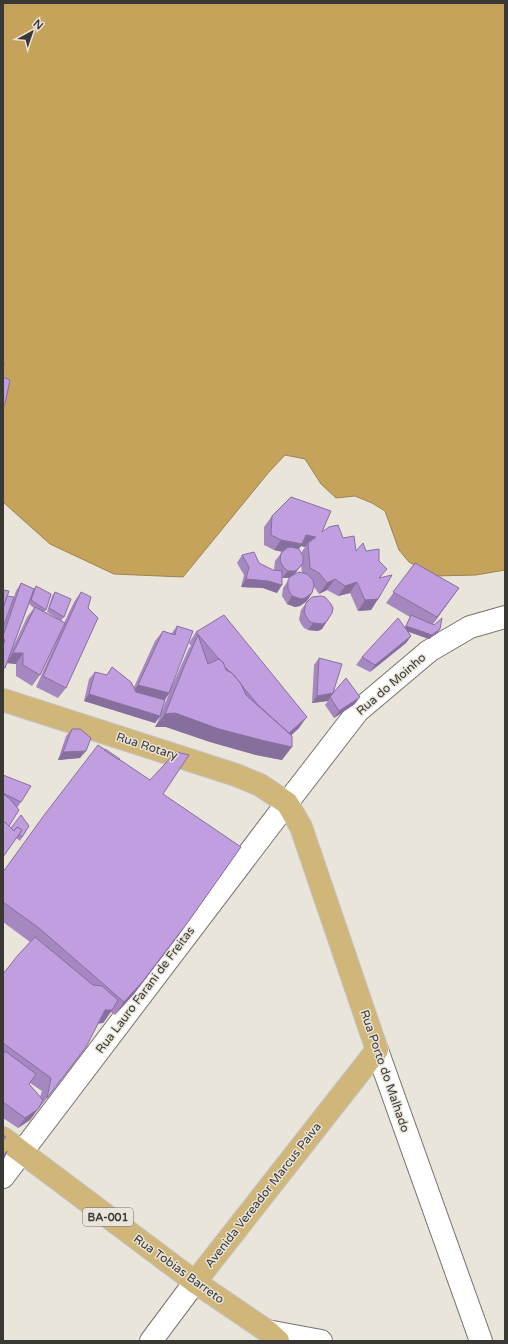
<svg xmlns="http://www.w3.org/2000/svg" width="508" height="1344" viewBox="0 0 508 1344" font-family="'Varela Round',sans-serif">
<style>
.water{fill:#c6a35a;stroke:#9c834f}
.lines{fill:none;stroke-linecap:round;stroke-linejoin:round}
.street-casing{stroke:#78736b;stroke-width:24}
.primary-casing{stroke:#c4c3c2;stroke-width:24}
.street{stroke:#fff;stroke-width:22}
.primary{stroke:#d0b679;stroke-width:22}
.wall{fill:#a688c1;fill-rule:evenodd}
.shaded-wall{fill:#876f9d}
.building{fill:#c19ee0;stroke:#876f9d}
.labels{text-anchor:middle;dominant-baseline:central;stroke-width:3;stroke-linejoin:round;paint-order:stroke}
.shield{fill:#eae5db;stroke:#6f6c66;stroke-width:1}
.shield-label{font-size:11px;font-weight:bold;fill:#3a3834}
.street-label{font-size:12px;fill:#3a3834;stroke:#eae5db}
</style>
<rect width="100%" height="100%" fill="#eae5db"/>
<polygon class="water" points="3,3 505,3 505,570 476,575 434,576 409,562 399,550 385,511 372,503 355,496 336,498 321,484 305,459 285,455 269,472 183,577 114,574 50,544 3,502"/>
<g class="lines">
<defs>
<g id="street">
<polyline points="377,1050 481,1341"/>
<polyline points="3,1177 287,803 358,711 429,651 470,627 505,617"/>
<polyline points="267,1331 321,1341"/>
<polyline points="151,1341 195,1282"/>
</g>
<g id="primary">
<polyline points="3,700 236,775 260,785 287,803 301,827 377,1050 195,1282"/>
<polyline points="3,1138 195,1282 267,1331 278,1341"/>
</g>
</defs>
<use href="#street" class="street-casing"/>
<use href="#primary" class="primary-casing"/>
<use href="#street" class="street"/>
<use href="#primary" class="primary"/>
</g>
<g class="wall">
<path d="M 272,516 L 322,532 L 343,538 L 356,551 L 366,551 L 379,561 L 381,578 L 378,599 L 371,610 L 358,611 L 350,593 L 338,596 L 327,590 L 319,594 L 314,587 L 312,593 L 307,601 L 300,606 L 295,607 L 287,604 L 282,596 L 283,588 L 290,578 L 282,578 L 277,593 L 263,588 L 241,587 L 244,575 L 237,563 L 242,555 L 273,570 L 275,570 L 274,569 L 275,561 L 282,552 L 274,550 L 264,545 L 264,527 ZM 301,546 L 305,547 L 301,553 L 298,549 ZM 301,565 L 302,573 L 295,574 Z"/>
<polygon points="415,563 459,588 432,625 440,629 437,633 429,639 408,631 411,636 406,643 370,672 356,665 362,657 405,627 410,617 386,603"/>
<path d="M 21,583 L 34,589 L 36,586 L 46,610 L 44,612 L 64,623 L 74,602 L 81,592 L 66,688 L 58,698 L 36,687 L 59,636 L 40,675 L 32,686 L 16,676 L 16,664 L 7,663 L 5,668 L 3,671 L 3,629 L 16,591 ZM 29,604 L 34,608 L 27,617 L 10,654 Z"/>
<polygon points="55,592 64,617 61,621 47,612 52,596"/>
<polygon points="306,603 327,621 322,629 318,631 308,630 304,628 301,624 299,619 301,610"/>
<path d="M 177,626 L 173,684 L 189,648 L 191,646 L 189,643 L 196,632 L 299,728 L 291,735 L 282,760 L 256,755 L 210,742 L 166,727 L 155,727 L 160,717 L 155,723 L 84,701 L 89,679 L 95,672 L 134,687 L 155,641 L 163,631 L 171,634 ZM 169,694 L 161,713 L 165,700 Z"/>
<polygon points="319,658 333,693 355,704 334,718 325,705 328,701 312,703 314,665"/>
<polygon points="72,729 80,758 58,760 66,736"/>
<path d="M 120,760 L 163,794 L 179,935 L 134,994 L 115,1015 L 111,1012 L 103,1023 L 98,1023 L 76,1060 L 37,1111 L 38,1109 L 30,1120 L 18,1128 L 3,1118 L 3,974 L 30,942 L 3,922 L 3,872 ZM 30,1083 L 42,1091 L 40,1097 L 29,1084 Z"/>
<polygon points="3,775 21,802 17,808 9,826 11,828 29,826 20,841 16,838 3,857"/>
</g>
<g class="shaded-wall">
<polygon points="306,535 316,537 308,543 305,547 301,546 295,554 274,550 281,540"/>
<polygon points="303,563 293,576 290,578 282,578 288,571"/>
<polygon points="246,579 268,581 282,585 277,593 263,588 241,587"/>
<polygon points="335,579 327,590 319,594 327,583"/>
<polygon points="357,582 350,593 338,596 345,586"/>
<polygon points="459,588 451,599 430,628 437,617"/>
<polygon points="312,593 307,601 300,606 295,607 287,604 292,596"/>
<polygon points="378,599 371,610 358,611 365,600"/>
<polygon points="327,621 322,629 318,631 308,630 313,623"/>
<polygon points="406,626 440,629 437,633 429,639 403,630"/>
<polygon points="411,636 406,643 370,672 375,665"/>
<polygon points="13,653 23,653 16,664 6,663"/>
<polygon points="138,685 169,693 162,704 130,696"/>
<polygon points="333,693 328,701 312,703 317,696"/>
<polygon points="89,694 160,716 155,723 84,701"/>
<polygon points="360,697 355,704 334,718 339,711"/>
<polygon points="175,713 287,735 307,717 299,728 281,745 292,747 282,760 256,755 210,742 166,727 155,727 165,714"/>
<polygon points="86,751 80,758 58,760 63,752"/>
<polygon points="241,847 179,935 134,994 115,1015 124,1002"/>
<polygon points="105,1010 112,1010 103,1023 96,1024"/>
<polygon points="38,1109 30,1120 18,1128 25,1118"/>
</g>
<g class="building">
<polygon points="3,361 4,362 3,373"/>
<polygon points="3,377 10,380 5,404 3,407"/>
<polygon points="291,497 331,511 322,532 329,527 338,525 343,538 354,536 356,551 363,543 366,551 379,549 379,561 387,569 379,578 392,575 378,599 365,600 357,582 345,586 335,579 327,583 319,573 310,568 308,543 316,537 306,535 302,544 281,540 271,535 272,516"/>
<polygon points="291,547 299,549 303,556 303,563 298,569 295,571 288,571 284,568 280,561 281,553 287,548"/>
<polygon points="254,552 259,563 273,570 282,571 282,585 268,581 246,579 249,567 242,555"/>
<polygon points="415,563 459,588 437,617 393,592"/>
<polygon points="299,572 307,574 313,580 314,585 312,593 305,598 301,599 292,596 288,589 288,580 291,576"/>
<polygon points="21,583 34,589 5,668 3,666 3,645 5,640 3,639 3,636"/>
<polygon points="36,586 51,594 46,610 31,600"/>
<polygon points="3,590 9,591 3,609"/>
<polygon points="55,592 71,599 64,617 49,608"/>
<polygon points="81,592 91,597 88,608 98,618 66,688 43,676"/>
<polygon points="7,596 14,597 3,628 3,609"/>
<polygon points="321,596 325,597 331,604 333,608 332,613 327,621 323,624 313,623 309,621 306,616 304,612 306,603 312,597"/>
<polygon points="35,607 65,623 40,675 23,665 23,653 13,653"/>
<polygon points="224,615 307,717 289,733 258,705 243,687 241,684 232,673 230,672 224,666 223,662 219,659 196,632"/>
<polygon points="411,615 434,625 442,618 440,629 432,635 406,626"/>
<polygon points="398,618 411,636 375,665 362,657"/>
<polygon points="177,626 193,631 169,693 138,685 163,631 175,635"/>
<polygon points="198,635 208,664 219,659 223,662 226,670 232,673 241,684 246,695 292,736 292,747 265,741 219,729 175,713 165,714 184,667"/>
<polygon points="319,658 342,664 333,693 346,678 360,697 339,711 330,697 333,693 317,696"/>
<polygon points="112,667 131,682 136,692 165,700 160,716 89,694 95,672 107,675"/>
<polygon points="72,729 80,729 91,738 86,751 63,752"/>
<polygon points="98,745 150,780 176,752 189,755 163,794 241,847 188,922 143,981 124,1002 39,928 3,902 3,872 45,814"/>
<polygon points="105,749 120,759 119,760 104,750"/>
<polygon points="3,775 31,786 21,802 3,793"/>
<polygon points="3,794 10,799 19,810 9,826 5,822 4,823 3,822"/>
<polygon points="21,815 29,826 22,837 19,834 22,830 17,827 14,831 11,828"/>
<polygon points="5,822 14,831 17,827 22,830 3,857 3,823"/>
<polygon points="35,937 93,985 102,986 118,1000 112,1010 105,1010 86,1047 47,1098 51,1078 3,1043 3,974 18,955"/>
<polygon points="5,1051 36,1074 29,1084 43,1100 38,1109 25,1118 3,1102 3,1055"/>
<polygon points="3,1135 6,1137 3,1139"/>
<polygon points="7,1151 3,1160 3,1156"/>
</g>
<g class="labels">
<rect class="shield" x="83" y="1208" width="50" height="18" rx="3"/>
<g class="shield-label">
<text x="108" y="1217">BA-001</text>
</g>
<g class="street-label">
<text transform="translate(391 684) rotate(-41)">Rua do Moinho</text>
<text transform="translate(147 746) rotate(18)">Rua Rotary</text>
<text transform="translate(145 990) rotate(-53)">Rua Lauro Farani de Freitas</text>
<text transform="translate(385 1071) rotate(71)">Rua Porto do Malhado</text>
<text transform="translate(263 1195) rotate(-52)">Avenida Vereador Marcus Paiva</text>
<text transform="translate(179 1269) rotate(36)">Rua Tobias Barreto</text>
</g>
</g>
<rect width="508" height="1344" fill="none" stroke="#3a3834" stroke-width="8"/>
<g transform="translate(32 32) rotate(40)" stroke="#eae5db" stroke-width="3" paint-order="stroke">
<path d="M0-3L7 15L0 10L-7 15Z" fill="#3a3834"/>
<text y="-6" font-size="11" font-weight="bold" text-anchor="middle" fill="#3a3834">N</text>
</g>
</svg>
